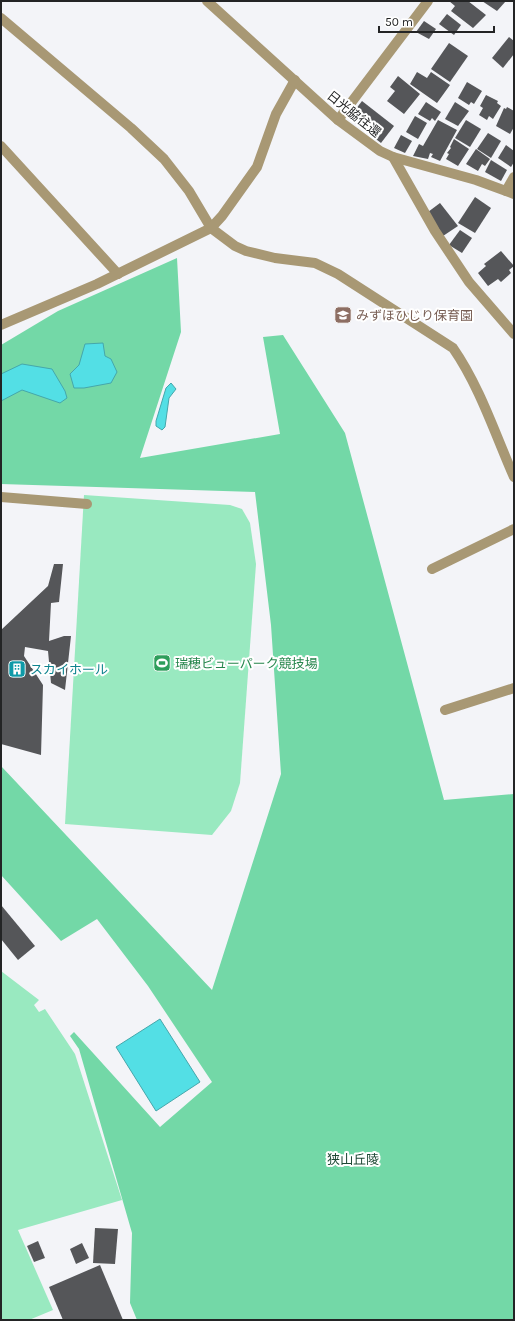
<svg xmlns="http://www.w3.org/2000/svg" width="515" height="1321" viewBox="0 0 515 1321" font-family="Karla,'Noto Sans JP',sans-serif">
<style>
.green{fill:#99e9c0}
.forest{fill:#73d8a7}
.water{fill:#53dfe5;stroke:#45a7ab}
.building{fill:#555659}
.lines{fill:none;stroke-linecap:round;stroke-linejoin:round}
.minor{stroke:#a89874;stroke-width:10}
.tertiary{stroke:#a89874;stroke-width:10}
.labels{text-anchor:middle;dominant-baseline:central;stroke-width:4;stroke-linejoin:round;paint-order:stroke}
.street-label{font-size:13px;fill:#232425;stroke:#fff}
.education-label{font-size:13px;fill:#785e54;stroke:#fff;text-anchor:start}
.leisure-label{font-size:13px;fill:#27864d;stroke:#fff;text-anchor:start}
.culture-label{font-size:13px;fill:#0d838f;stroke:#fff;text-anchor:start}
.park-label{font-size:13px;fill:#1d4834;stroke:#fff}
</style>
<rect width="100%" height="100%" fill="#f3f4f8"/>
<g class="green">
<polygon points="84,495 230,505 242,509 250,523 256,564 240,783 231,811 212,835 65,824"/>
<polygon points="1,971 39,1000 34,1005 39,1012 45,1009 75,1054 122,1200 18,1230 53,1310 29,1320 1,1320"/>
</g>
<polygon class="forest" points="177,258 181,332 140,458 280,434 263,337 283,335 345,433 444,800 514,794 514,1320 137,1320 130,1303 132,1233 79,1049 70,1036 74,1032 160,1127 212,1082 148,986 97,919 61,941 1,875 1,766 212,990 281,774 271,625 255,492 1,484 1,345 58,311"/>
<g class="water">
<polygon points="103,343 105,356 111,359 117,372 111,383 84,388 74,388 70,374 79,365 85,344"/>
<polygon points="22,364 52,369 65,391 67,398 60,403 22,390 1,401 1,374"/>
<polygon points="171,383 176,389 169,398 165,427 162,430 156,426 156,421 166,388"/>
<polygon points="160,1019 200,1082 156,1111 116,1047"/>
</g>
<g class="building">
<polygon points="449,1 468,1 486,15 473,28 451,11 455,6"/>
<polygon points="482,1 506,1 497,11"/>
<polygon points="447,14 461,25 454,35 439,24"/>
<polygon points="424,21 436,29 429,39 416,32"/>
<polygon points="509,37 514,41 514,54 503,68 492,58"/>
<polygon points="449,43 468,56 450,82 431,69"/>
<polygon points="417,72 427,78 431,72 450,85 437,103 410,84"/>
<polygon points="398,76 420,94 404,114 387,101 395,91 390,87"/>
<polygon points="467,82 482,91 474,104 471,102 469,105 458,98"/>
<polygon points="486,95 498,101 497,103 501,106 493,119 489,116 487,120 479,115 483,108 480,106"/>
<polygon points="362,101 394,126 381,143 349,118"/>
<polygon points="426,102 441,112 435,121 432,118 430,121 418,114"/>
<polygon points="455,102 469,111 458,126 445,119"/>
<polygon points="507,107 514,111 514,127 510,134 496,126 504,108 506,109"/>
<polygon points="415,116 427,123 418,139 406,132"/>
<polygon points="438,120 457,130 440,161 431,157 433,154 430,153 428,159 413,156 419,144 423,146"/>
<polygon points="466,120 481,129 470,147 455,138"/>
<polygon points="488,133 501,141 491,158 477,149"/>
<polygon points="401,135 412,141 405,153 394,148"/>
<polygon points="454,139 469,149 458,166 446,159 449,154 447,153 451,148 450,147"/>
<polygon points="506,145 514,151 514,162 511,167 498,158"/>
<polygon points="476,149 490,159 485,166 482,164 478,171 466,164"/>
<polygon points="491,160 507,170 501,181 485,172"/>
<polygon points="475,197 491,208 475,233 458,223"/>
<polygon points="440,203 458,226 443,236 428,212"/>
<polygon points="460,230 472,238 462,253 449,245"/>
<polygon points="501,251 514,266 509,270 511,273 501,282 498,279 488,286 478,273 486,266 484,264"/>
<polygon points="54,564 63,564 59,602 51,603 49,641 64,636 71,636 65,690 51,683 48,651 25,647 24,656 43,685 41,755 1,744 1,630 48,586"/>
<polygon points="1,905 35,946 18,960 1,939"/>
<polygon points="95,1228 118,1229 115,1264 93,1263"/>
<polygon points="38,1241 45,1258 34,1262 27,1246"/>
<polygon points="82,1243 89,1258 76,1264 70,1249"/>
<polygon points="100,1265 123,1320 63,1320 49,1287"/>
</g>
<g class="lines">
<g class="minor">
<path d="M 1,18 L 131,128 L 164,159 L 189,191 L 211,228 L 235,246 L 246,251 L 275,258 L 315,263 L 338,274 L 453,348 C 480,387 495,434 514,477"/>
<polyline points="338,120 428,1"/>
<polyline points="1,146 118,274"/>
<polyline points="393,157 435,231 469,282 514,334"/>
<polyline points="506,191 514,177"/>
<polyline points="1,325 97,284 211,228 222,216 257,167 276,114 295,80"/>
<polyline points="1,497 87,504"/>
<polyline points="432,569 514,529"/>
<polyline points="445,710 514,688"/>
</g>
<polyline class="tertiary" points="207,1 338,120 380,151 393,157 476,180 514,194"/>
</g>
<defs>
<symbol id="school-square" viewBox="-11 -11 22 22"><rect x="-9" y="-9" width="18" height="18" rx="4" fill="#8d6e63" stroke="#fff"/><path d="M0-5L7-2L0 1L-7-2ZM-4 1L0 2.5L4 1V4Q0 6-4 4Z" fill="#fff"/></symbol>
<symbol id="stadium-square" viewBox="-11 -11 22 22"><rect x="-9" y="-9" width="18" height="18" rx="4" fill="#2e9e5b" stroke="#fff"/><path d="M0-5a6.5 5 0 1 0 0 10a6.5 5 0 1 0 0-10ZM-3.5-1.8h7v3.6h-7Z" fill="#fff"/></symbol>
<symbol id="building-square" viewBox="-11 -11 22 22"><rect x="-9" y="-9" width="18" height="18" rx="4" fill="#0f9aa8" stroke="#fff"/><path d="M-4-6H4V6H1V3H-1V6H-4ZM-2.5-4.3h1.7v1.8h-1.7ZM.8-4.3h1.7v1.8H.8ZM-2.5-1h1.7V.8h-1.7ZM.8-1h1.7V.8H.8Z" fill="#fff"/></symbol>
</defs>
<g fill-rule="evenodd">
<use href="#school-square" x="333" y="305" width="20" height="20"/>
<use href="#stadium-square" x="152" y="653" width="20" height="20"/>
<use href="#building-square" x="7" y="659" width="20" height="20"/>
</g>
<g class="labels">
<g class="street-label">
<text transform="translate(354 114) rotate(39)">日光脇往還</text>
</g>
<g class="education-label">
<text x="356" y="315">みずほひじり保育園</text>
</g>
<g class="leisure-label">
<text x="175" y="663">瑞穂ビューパーク競技場</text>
</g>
<g class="culture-label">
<text x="30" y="669">スカイホール</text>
</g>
<g class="park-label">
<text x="353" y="1159">狭山丘陵</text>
</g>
</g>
<rect width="515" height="1321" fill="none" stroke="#232425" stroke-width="4"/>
<path d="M379 26v6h115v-6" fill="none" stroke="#232425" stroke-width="2"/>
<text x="385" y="26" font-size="12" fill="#232425" stroke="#ffffff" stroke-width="3" paint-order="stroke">50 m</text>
</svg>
